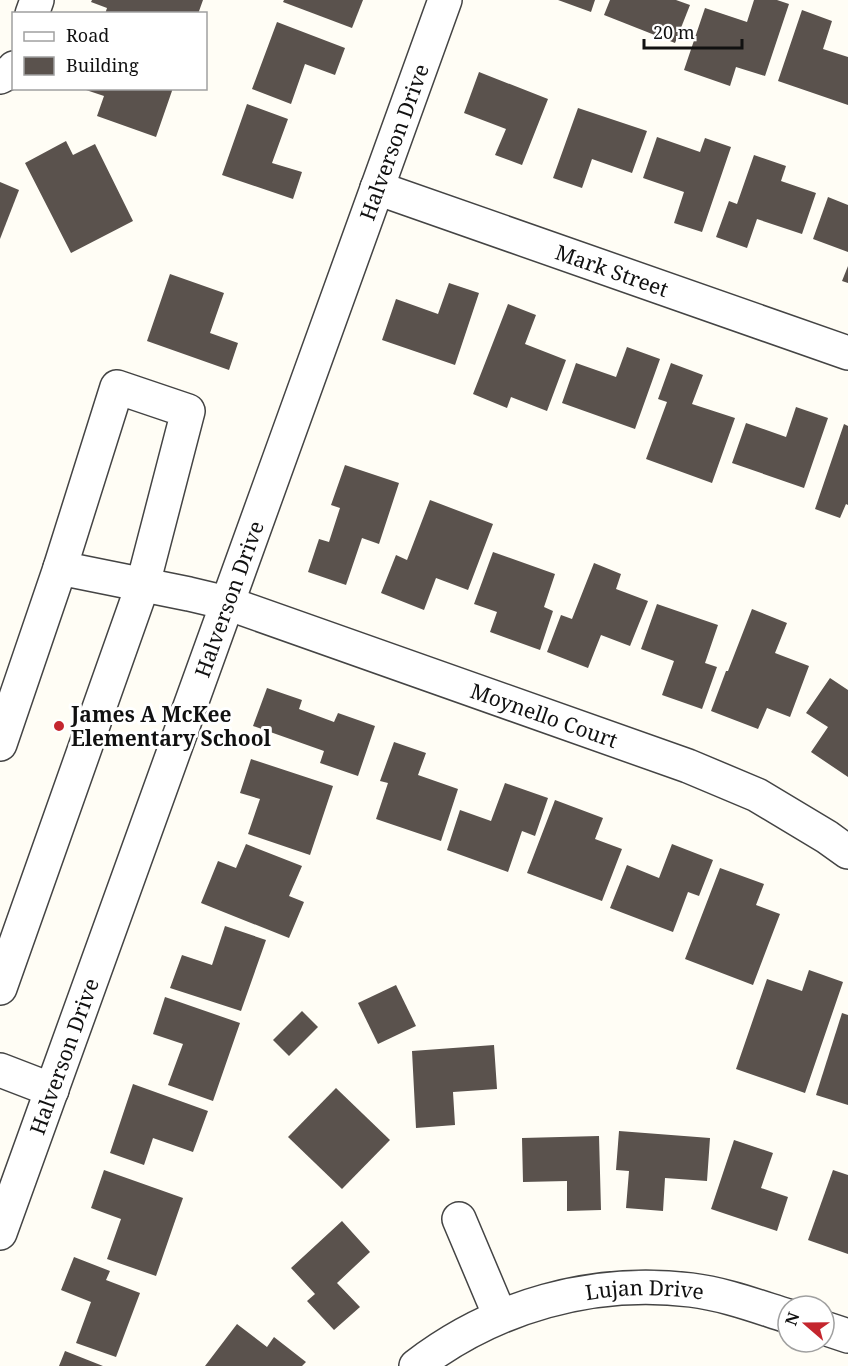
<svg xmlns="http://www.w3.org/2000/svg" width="848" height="1366" viewBox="0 0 848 1366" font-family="'Noto Serif',serif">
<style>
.building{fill:#5a524d}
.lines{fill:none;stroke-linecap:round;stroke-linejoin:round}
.minor-casing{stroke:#444;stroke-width:36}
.minor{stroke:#fff;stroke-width:33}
.poi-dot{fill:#c4262e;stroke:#fff;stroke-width:2}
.labels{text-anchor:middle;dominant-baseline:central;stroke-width:6;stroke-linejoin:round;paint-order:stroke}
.street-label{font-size:21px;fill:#111;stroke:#fff}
.poi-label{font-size:21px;font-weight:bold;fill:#111;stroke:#fff;text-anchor:start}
</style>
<rect width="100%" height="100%" fill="#fffdf5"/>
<g class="building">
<polygon points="92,0 203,0 198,14 105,14 107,8 91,2"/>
<polygon points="284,0 363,0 352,28 283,2"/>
<polygon points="558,0 595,0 591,12"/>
<polygon points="610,0 676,0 690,5 675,43 604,15"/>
<polygon points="754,0 777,0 789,4 765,76 736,67 730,86 684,70 705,8 747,22"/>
<polygon points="802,10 832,21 823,49 848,57 848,105 778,81"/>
<polygon points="277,22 345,48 335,75 305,64 291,104 252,89"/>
<polygon points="479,72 548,99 522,165 495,155 506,129 464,113"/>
<polygon points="173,88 156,137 97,116 104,96 83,89"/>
<polygon points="247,104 288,119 272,163 302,172 293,199 222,175"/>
<polygon points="578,108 647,131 632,173 592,159 582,188 553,178"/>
<polygon points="657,137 700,152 705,138 731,147 702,232 674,223 684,192 643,178"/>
<polygon points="66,141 73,155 95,144 133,221 71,253 25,163"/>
<polygon points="754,155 786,166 781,181 816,193 802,234 757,219 747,248 716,237 729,201 737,204"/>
<polygon points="0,182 19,190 0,239"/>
<polygon points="828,197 848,205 848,252 813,239"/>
<polygon points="848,266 848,283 842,281"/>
<polygon points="170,274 224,293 210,333 238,343 229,370 147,341"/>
<polygon points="449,283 479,293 455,365 382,340 396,299 438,314"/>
<polygon points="508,304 536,315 525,344 566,360 547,411 511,397 507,408 473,394"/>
<polygon points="627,347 660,359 635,429 562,403 576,363 616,377"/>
<polygon points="671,363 703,375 692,404 735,418 712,483 646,459 667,402 658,399"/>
<polygon points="796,407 828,418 804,488 732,463 746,423 786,437"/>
<polygon points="844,424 848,426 848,505 846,504 840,518 815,509"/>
<polygon points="345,465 399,483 379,544 362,538 346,585 308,572 319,539 329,542 340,508 331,505"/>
<polygon points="430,500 493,524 468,590 436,578 424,610 381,593 396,555 407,560"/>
<polygon points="493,552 555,574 544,607 553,611 540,650 490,632 497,612 474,604"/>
<polygon points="594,563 621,574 616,589 648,601 630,646 601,635 588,668 547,652 561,615 572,619"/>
<polygon points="657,604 718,625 705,663 717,667 702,709 662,695 674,661 641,649"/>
<polygon points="752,609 787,623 775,653 809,666 790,717 767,708 758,729 711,711 726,671 728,671"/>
<polygon points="830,678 848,690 848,777 811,752 828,727 806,713"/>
<polygon points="267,688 302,700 299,709 334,722 338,713 375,726 358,776 320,763 324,751 253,726"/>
<polygon points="394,742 426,753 418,775 458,789 441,841 376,819 388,783 380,781"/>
<polygon points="251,759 333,786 310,855 248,834 260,799 240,793"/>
<polygon points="505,783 548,798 535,836 522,831 508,872 447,850 460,810 491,821"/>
<polygon points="555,800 603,818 595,839 622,849 602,901 527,873"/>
<polygon points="246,844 302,866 289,896 304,902 289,938 201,903 218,861 236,868"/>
<polygon points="672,844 713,860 699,896 688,892 673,932 610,908 627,865 659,878"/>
<polygon points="720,868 764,884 756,905 780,914 753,985 685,959"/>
<polygon points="225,926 266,940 241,1011 170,988 182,955 212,965"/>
<polygon points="809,970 843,982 805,1093 736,1069 767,979 802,991"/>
<polygon points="396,985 416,1026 378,1044 358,1003"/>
<polygon points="165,997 240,1023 213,1101 168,1085 183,1044 153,1034"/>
<polygon points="302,1011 318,1027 289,1056 273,1040"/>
<polygon points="842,1013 848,1015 848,1105 816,1095"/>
<polygon points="494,1045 497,1089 453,1092 455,1125 416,1128 412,1051"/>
<polygon points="133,1084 208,1111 193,1152 153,1138 144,1165 110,1153"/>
<polygon points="336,1088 390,1140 342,1189 288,1137"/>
<polygon points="619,1131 710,1138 707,1181 665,1178 663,1211 626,1208 629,1171 616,1170"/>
<polygon points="599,1136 601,1210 567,1211 567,1181 523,1182 522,1138"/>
<polygon points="734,1140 773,1153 761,1188 788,1197 777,1231 711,1209"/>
<polygon points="104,1170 183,1198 156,1276 107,1259 121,1219 91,1208"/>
<polygon points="833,1170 848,1175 848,1254 808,1240"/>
<polygon points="342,1221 370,1252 337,1283 360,1307 334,1330 307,1301 315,1294 291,1268"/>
<polygon points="74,1257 110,1271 106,1280 140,1293 116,1357 76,1343 91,1302 61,1290"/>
<polygon points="237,1324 267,1347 274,1337 306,1362 302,1366 205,1366"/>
<polygon points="65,1351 103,1366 59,1366"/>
</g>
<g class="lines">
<defs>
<g id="minor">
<polyline points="32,14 37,0"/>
<polyline points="0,77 12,71 14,68"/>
<path id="s1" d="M 377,188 L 848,353"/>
<path id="s2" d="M 0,744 L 60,568 L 189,594 L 227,603 L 688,766 L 757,795 L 827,837 L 848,852"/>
<polyline points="0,988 143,584 188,411 117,387 60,568"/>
<polyline points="0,1070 52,1090"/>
<polyline points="459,1219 500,1316"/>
<path id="s3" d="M 0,1233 L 445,0"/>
<polyline points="824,1328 848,1336"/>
<path id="s4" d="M 416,1366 C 494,1306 593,1278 691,1290 C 724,1294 756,1306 788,1316"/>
</g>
</defs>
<use href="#minor" class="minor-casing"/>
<use href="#minor" class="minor"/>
</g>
<circle class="poi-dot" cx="59" cy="726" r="6"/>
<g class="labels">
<g class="street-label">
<text stroke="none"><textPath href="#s3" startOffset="1160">Halverson Drive</textPath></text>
<text stroke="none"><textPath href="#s1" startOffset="249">Mark Street</textPath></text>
<text stroke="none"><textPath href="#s3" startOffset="674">Halverson Drive</textPath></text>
<text stroke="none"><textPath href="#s2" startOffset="693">Moynello Court</textPath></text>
<text stroke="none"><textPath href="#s3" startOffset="188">Halverson Drive</textPath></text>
<text stroke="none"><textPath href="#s4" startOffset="246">Lujan Drive</textPath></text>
</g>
<g class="poi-label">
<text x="71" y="714">James A McKee<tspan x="71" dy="24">Elementary School</tspan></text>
</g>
</g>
<rect x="12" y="12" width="195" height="78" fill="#ffffff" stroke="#a0a0a0" stroke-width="1.5"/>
<rect x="24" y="32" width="30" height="9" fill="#ffffff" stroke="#a0a0a0" stroke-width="1.5"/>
<text x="66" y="42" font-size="18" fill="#111111">Road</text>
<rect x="24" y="57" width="30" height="18" fill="#5a524d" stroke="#a0a0a0" stroke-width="1.5"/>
<text x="66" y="72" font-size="18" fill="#111111">Building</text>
<g transform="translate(806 1324) rotate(290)"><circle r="28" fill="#ffffff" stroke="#a0a0a0" stroke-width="1.5"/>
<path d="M0-4.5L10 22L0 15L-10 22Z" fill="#c4262e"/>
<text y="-9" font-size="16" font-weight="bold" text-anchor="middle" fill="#111111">N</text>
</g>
<path d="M644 39v9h98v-9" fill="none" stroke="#111111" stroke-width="3"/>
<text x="653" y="39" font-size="18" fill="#111111" stroke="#ffffff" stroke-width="4.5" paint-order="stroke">20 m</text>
</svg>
